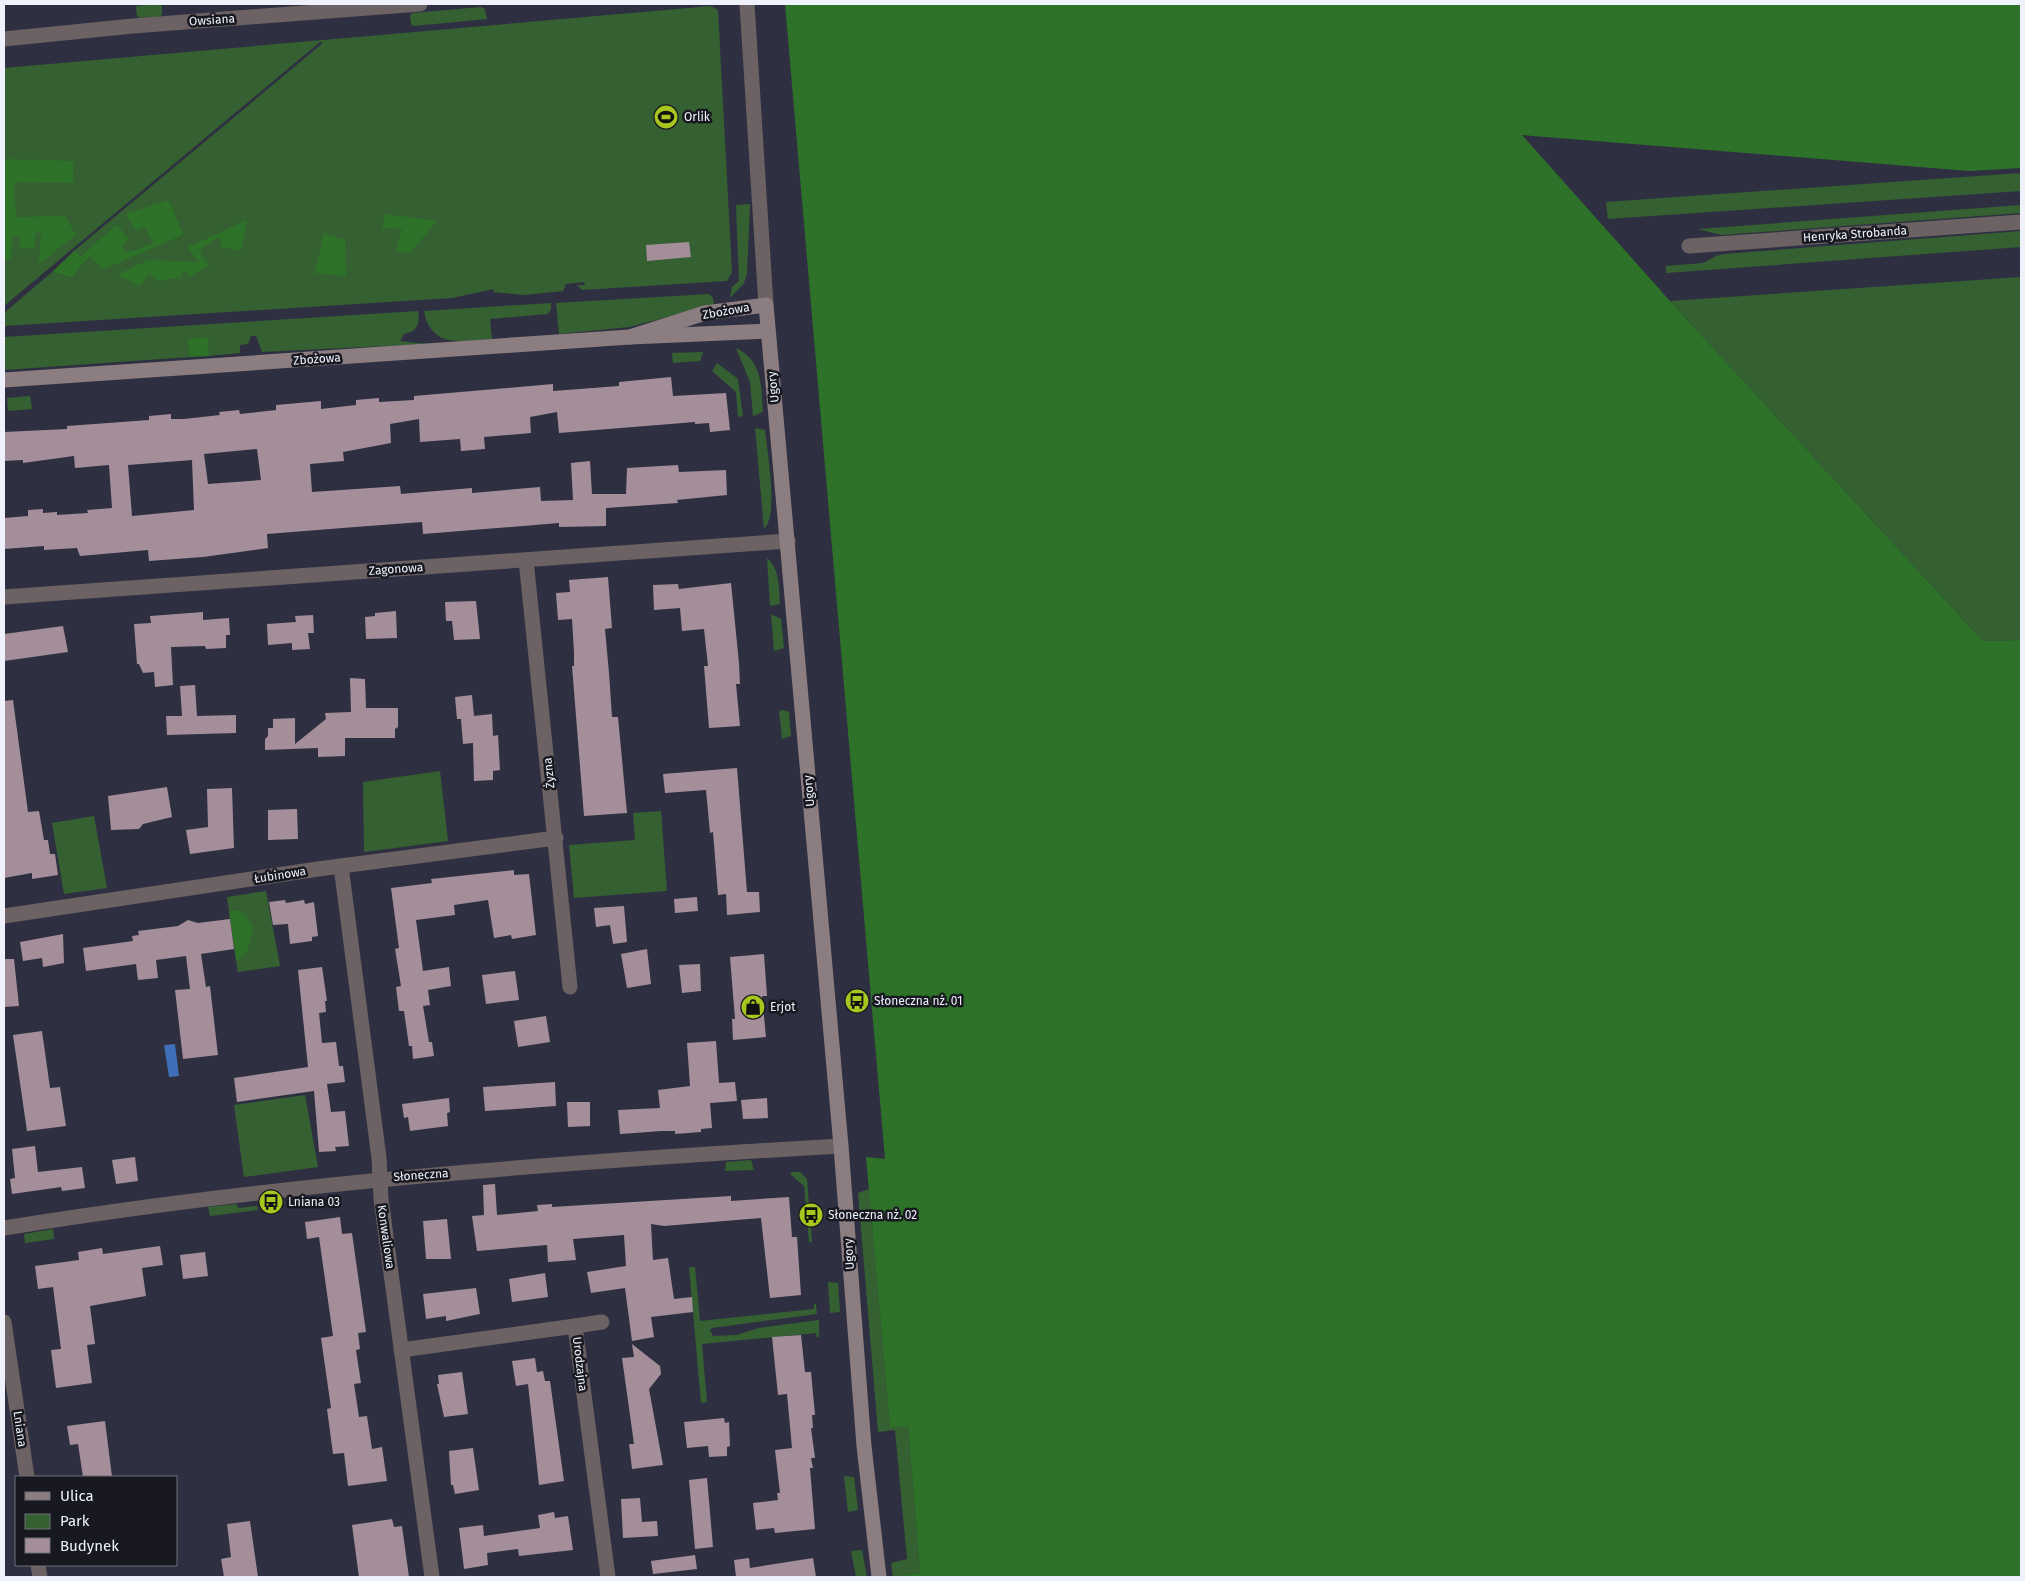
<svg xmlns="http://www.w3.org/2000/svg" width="2025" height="1581" viewBox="0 0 2025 1581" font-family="'Fira Sans',sans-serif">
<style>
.green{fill:#356032}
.forest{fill:#2d7228}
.water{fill:#3f6fb9}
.building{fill:#a48e99;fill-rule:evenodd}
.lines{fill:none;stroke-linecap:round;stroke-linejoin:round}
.street{stroke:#6c6264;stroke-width:15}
.secondary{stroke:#8c7d80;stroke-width:15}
.labels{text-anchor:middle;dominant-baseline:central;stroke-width:5;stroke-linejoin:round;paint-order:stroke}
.street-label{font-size:12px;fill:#eff1fc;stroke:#181920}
.poi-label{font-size:12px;fill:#eff1fc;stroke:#181920;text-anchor:start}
</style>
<rect width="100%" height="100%" fill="#2e3041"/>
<g class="green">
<polygon points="159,4 162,6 162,14 160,17 140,18 137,16 136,6"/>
<polygon points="711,6 718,10 732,272 727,281 582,290 577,285 585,285 584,282 566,284 563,291 524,295 493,292 494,289 452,298 4,326 4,313 52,272 72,278 89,257 104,268 184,235 169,200 145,227 154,243 128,252 122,246 117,224 81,256 75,250 323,43 320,42 4,306 4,68"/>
<polygon points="481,7 485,9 487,19 414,26 411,24 410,16 412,13"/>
<polygon points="2021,173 2021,191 1608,219 1606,202"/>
<polygon points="750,204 747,274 744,283 730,298 732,287 739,281 736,205"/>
<polygon points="2021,205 2021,213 1721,235 1698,229"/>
<polygon points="2021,231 2021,247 1666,273 1666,266 1703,263 1716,256 1724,254"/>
<polygon points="2021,277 2021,640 1983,641 1670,301"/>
<polygon points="709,294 713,298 714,305 629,327 559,334 556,303"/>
<path d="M 551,303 L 551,309 L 548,314 L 490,319 L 492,339 C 462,341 431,349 424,311 Z"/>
<path d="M 418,311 C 420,324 418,331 404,334 L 400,341 L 427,344 L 262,352 L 256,336 L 251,336 L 248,344 L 240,345 L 240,353 L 209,356 L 207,337 L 187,340 L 190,357 L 4,370 L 4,337 Z"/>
<path d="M 736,348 C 763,361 761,386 763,412 L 753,416 L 750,382 Z"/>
<polygon points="703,352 700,361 673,363 672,353"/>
<polygon points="717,363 738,379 743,416 738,417 736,392 712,371"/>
<polygon points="30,396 32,409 8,411 7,398"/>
<path d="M 755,428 L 765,430 C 767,451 779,515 764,529 Z"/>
<path d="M 767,558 C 780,569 779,588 780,604 L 770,606 Z"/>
<polygon points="771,614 781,619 784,648 774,651"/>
<polygon points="783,710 789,712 791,736 782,739 779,711"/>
<polygon points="440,771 448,841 364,852 363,782"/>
<polygon points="661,811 667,891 574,898 569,845 635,840 633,813"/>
<polygon points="94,816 107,888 64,894 52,823"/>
<polygon points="266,891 280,966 238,972 236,961 247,953 238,910 229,911 227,897"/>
<polygon points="305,1095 318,1167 244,1177 234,1105"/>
<polygon points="751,1160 754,1170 725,1171 726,1162"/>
<polygon points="792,1172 800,1172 807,1179 812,1242 809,1242 804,1186 790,1174"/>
<polygon points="869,1189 890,1426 908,1425 920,1573 905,1575 905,1577 893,1577 891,1563 907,1559 895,1430 878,1432 858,1193"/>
<polygon points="237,1204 238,1208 257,1206 258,1210 210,1216 208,1207"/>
<polygon points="53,1229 54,1239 25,1243 24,1234"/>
<polygon points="689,1267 695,1267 700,1321 814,1309 814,1304 816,1304 817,1314 712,1328 710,1330 713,1336 736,1335 759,1328 819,1320 819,1337 817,1338 816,1333 702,1344 707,1402 701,1403"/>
<polygon points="828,1282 838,1283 840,1312 830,1313"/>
<polygon points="844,1476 854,1477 858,1510 848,1512"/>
<polygon points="862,1550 867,1577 856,1577 851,1551"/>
</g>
<g class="forest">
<polygon points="785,4 2021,4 2021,168 1969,171 1522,135 1670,301 1983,641 2021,640 2021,1577 905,1577 905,1575 920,1573 908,1426 890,1427 866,1157 885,1159"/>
<polygon points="4,159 73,161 73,183 14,182 16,217 65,216 76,235 39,264 41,233 35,233 35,249 19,248 20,237 13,236 11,258 4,259"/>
<polygon points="169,200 184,235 104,269 89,257 72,278 52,272 75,250 81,256 117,224 128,239 122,246 128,252 153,243 145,227 136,231 126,214"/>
<polygon points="385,214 437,221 409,254 396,251 402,229 382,228"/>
<polygon points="247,220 241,251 221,247 220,236 199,250 209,266 190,276 183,270 181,277 157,281 149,274 140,286 117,275 148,260 198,262 188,247"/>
<polygon points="324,233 345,240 346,276 315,273"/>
<polygon points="208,337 209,356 190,357 187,339"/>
<polygon points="238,910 246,916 253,927 247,953 236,961 229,911"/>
</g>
<polygon class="water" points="175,1044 179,1076 169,1077 164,1045"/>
<g class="building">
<polygon points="689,242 691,257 647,261 646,245"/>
<path d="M 671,377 L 673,396 L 726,393 L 730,430 L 710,432 L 709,423 L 695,424 L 695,422 L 559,433 L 557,412 L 530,417 L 531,433 L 484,437 L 485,449 L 461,451 L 460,439 L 420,442 L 419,419 L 390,424 L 391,443 L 343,452 L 344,461 L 310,464 L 312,492 L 400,486 L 401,494 L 472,488 L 472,493 L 540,487 L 541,501 L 573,500 L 571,463 L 590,461 L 592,494 L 626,494 L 627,468 L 678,465 L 679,472 L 726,470 L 727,495 L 677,500 L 678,503 L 606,508 L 606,526 L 559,527 L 559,523 L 423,534 L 422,522 L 355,527 L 267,534 L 268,548 L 203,557 L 149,561 L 148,550 L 80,556 L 77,548 L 44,550 L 44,546 L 4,549 L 4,518 L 28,516 L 28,510 L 43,509 L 43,513 L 57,512 L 57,515 L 88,513 L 87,510 L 112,508 L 109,465 L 75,468 L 74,456 L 23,463 L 23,460 L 4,461 L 4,432 L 67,429 L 67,426 L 149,420 L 149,416 L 171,414 L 171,419 L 184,419 L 220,415 L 219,412 L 239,410 L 240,414 L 276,410 L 276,405 L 321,401 L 321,409 L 356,405 L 356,400 L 379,398 L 379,402 L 414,400 L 414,396 L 553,384 L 553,391 L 619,386 L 619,382 ZM 257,449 L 261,480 L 208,484 L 204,454 ZM 192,460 L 194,510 L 132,516 L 128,465 Z"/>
<polygon points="608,577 612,628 605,629 609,673 612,717 618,717 627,813 584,816 572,666 574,666 574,652 572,619 558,620 556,593 570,592 569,580"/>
<polygon points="731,583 739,663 740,684 736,684 740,726 709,728 704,666 708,666 704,629 682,631 680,608 654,610 653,585 678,584 679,589"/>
<polygon points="476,601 480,639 454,640 452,621 446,621 445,602"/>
<polygon points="396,611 397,638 366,639 365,617 375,616 375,613"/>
<polygon points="203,612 203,620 229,618 230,635 226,635 226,648 206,649 205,646 171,647 173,685 155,687 154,672 143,673 139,664 137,664 134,624 151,623 150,616"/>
<polygon points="313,615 314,633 308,633 310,649 292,650 292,643 268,645 267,624 296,622 295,616"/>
<polygon points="63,626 68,652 4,661 4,634"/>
<polygon points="350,678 365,679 366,708 398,708 398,727 395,729 395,738 345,738 345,756 318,757 318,748 265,750 265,739 268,736 268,728 273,728 273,719 295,718 295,744 326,719 325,713 351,712"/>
<polygon points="195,685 197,716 236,715 236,733 167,735 166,716 182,716 180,686"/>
<polygon points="472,695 474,716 492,714 493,736 498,735 500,770 493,771 493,780 474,781 473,743 463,744 461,719 457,719 455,697"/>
<polygon points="13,700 28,812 39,811 44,840 48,840 50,854 55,854 58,875 32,879 32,873 4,878 4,701"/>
<polygon points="737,768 747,892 759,892 760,912 727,915 726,894 718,895 713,832 710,833 706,790 665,793 663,774"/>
<polygon points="167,787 172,817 143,824 139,829 111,830 108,796"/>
<polygon points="232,788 234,848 190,854 186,830 208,827 207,789"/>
<polygon points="297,809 298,839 268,840 268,810"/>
<polygon points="514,870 514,875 529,874 536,935 512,939 511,935 494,938 488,900 454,905 455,915 416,920 423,971 449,967 451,986 428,990 430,1005 423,1006 429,1042 432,1042 434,1056 413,1059 412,1046 409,1046 404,1011 399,1011 396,987 401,986 395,949 399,948 391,888 432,883 431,879"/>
<polygon points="697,897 698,911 675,913 674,899"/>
<polygon points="285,900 286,903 304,900 305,904 314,902 318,936 312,937 312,941 290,944 288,924 273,925 269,902"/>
<polygon points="624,906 627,942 613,944 610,925 596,927 594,908"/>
<polygon points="230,919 234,949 201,954 206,987 210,986 218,1055 183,1059 175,990 190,989 186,956 156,960 158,978 138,980 136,964 86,971 83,948 133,941 132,936 139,935 138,931 178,926 188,920 198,923"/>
<polygon points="63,934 64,963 43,967 42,958 23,961 20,942"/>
<polygon points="647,949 651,984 627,988 621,954"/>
<polygon points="764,954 767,996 762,996 766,1037 733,1040 732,1019 735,1019 730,957"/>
<polygon points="4,959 14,959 19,1006 4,1007"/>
<polygon points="700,964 701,991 682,993 679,965"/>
<polygon points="322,967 327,1001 325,1001 326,1012 319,1013 322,1043 336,1042 339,1066 343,1066 345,1082 327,1084 331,1112 345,1111 349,1146 335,1147 336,1151 319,1152 314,1091 237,1102 234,1078 308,1067 298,970"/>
<polygon points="515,971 519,1000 486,1004 482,975"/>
<polygon points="546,1016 550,1042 518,1047 514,1021"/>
<polygon points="42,1031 50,1088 60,1087 66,1126 27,1131 13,1035"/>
<polygon points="716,1041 719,1083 735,1082 737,1101 710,1103 712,1128 701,1129 701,1132 675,1134 675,1131 662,1131 620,1134 618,1110 660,1108 658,1090 690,1086 687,1043"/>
<polygon points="555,1082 556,1106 485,1111 483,1087"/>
<polygon points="449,1098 450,1112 447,1113 448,1126 410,1131 408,1117 404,1118 402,1104"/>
<polygon points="767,1098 768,1118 743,1119 741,1100"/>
<polygon points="567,1102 590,1102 590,1126 568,1127"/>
<polygon points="35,1146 38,1172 82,1167 85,1188 62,1191 61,1187 12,1194 10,1179 15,1178 12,1149"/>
<polygon points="135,1157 138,1181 116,1184 112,1160"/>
<polygon points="495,1184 497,1215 538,1211 537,1205 552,1204 552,1207 731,1196 731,1201 789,1197 792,1237 797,1237 801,1295 770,1298 761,1218 664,1226 651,1224 653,1260 668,1258 674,1299 692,1297 693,1312 651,1317 654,1337 632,1341 625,1288 591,1293 587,1272 626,1266 624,1235 573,1239 576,1260 548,1262 547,1245 477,1251 472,1216 484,1215 483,1185"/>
<polygon points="340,1217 342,1234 352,1233 366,1332 358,1333 360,1349 356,1350 361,1383 354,1384 359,1417 367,1416 372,1449 382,1447 387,1481 348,1486 344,1453 333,1454 327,1409 331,1408 321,1338 333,1336 319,1237 307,1239 305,1222"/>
<polygon points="447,1219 451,1259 426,1259 423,1221"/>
<polygon points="160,1246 163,1265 142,1268 146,1296 90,1306 95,1344 87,1345 92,1383 56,1388 51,1350 61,1349 53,1287 38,1289 35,1266 79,1260 78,1252 102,1248 103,1254"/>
<polygon points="205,1252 208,1276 183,1279 180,1255"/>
<polygon points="545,1273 548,1297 512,1302 509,1279"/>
<polygon points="476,1288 480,1314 446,1321 446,1316 426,1319 423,1294"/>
<polygon points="801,1335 805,1372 811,1372 815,1415 812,1415 813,1428 811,1428 815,1458 811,1458 813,1468 810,1468 815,1529 775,1533 774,1528 756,1530 753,1503 778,1500 777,1493 780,1493 775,1450 792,1448 787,1394 778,1395 772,1337"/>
<polygon points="632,1344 660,1366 661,1374 649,1389 663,1465 632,1469 629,1444 634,1444 622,1358 634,1357"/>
<polygon points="535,1358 537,1372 543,1371 545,1381 550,1381 564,1481 539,1485 528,1384 516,1386 512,1361"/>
<polygon points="462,1372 468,1414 444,1417 437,1384 439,1384 438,1375"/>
<polygon points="724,1418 725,1423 729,1422 730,1446 727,1447 727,1456 709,1457 708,1446 687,1448 684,1422"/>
<polygon points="105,1421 112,1477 83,1477 78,1444 70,1445 67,1426"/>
<polygon points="473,1448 479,1490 455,1494 453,1485 451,1485 449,1451"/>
<polygon points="707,1478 713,1547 695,1549 689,1480"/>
<polygon points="640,1498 642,1522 657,1521 658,1536 623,1538 621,1499"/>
<polygon points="554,1512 555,1518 568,1516 573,1550 519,1556 518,1549 487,1553 488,1565 464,1569 459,1528 483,1525 484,1536 540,1528 538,1515"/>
<polygon points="392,1519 394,1527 402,1526 409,1577 359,1577 352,1525"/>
<polygon points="250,1521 258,1577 224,1577 221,1559 231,1557 227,1524"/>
<polygon points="695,1555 697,1569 653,1574 651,1561"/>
<polygon points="749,1558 750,1568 813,1558 816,1577 736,1577 734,1560"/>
</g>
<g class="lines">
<g class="street">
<polyline points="747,4 766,305"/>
<polyline points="4,39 133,26 420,4"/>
<polyline points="1689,246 2021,222"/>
<polyline points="526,560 570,987"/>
<polyline points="4,597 788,541"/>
<polyline points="341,866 379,1158 381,1199 432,1577"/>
<polyline points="4,916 318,869 556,838"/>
<path d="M 4,1228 C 281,1183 560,1162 841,1146"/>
<polyline points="4,1322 27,1477"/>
<polyline points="575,1326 602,1322"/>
<polyline points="401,1350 575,1326 608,1577"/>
<polyline points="38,1565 40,1577"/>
</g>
<g class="secondary">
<polyline points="630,337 705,313 766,305 841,1146 864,1446 879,1577"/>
<polyline points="4,380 630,337 768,331"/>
</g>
</g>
<defs>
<symbol id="stadium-disc" viewBox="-11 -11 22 22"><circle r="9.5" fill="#a7c71e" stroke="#181920"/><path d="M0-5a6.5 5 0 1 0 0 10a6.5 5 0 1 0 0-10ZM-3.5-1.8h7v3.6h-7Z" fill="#111"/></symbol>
<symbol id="bus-disc" viewBox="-11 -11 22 22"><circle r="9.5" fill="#a7c71e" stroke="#181920"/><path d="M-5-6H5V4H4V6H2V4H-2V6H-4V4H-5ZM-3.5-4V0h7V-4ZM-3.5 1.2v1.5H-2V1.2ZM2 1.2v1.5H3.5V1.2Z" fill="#111"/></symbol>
<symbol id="shop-disc" viewBox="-11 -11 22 22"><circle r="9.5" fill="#a7c71e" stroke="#181920"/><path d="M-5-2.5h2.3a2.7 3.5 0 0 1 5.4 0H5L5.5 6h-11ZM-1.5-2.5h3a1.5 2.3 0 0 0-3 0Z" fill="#111"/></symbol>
</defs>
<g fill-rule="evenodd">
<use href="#stadium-disc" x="652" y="103" width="28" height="28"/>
<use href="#bus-disc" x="843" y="987" width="28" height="28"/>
<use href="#shop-disc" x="739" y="993" width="28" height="28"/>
<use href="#bus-disc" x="257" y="1188" width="28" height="28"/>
<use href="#bus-disc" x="797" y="1201" width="28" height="28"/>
</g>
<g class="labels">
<g class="street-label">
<text transform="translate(212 20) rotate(-4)">Owsiana</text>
<text transform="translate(1855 234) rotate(-4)">Henryka Strobanda</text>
<text transform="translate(726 311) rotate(-10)">Zbożowa</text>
<text transform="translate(317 359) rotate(-4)">Zbożowa</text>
<text transform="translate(773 387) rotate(-96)">Ugory</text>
<text transform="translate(396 569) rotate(-4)">Zagonowa</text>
<text transform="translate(549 773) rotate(-96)">Żyzna</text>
<text transform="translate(809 791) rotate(-95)">Ugory</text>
<text transform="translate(280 875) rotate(-9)">Łubinowa</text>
<text transform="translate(421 1175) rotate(-4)">Słoneczna</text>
<text transform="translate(386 1237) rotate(82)">Konwaliowa</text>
<text transform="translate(849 1254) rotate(-94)">Ugory</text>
<text transform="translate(580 1364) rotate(83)">Urodzajna</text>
<text transform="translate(20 1429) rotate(82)">Lniana</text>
</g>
<g class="poi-label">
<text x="684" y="117">Orlik</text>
<text x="874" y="1001">Słoneczna nż. 01</text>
<text x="770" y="1007">Erjot</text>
<text x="288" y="1202">Lniana 03</text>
<text x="828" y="1215">Słoneczna nż. 02</text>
</g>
</g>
<rect width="2025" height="1581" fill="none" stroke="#eff1fc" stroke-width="10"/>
<rect x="15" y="1476" width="162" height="90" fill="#181920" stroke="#6e6f78"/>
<rect x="25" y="1492" width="25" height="8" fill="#8c7d80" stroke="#6e6f78"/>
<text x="60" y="1501" font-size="15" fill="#eff1fc">Ulica</text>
<rect x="25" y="1514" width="25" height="15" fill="#356032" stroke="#6e6f78"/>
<text x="60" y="1526" font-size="15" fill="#eff1fc">Park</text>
<rect x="25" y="1538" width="25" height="15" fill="#a48e99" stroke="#6e6f78"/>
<text x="60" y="1551" font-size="15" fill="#eff1fc">Budynek</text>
</svg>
